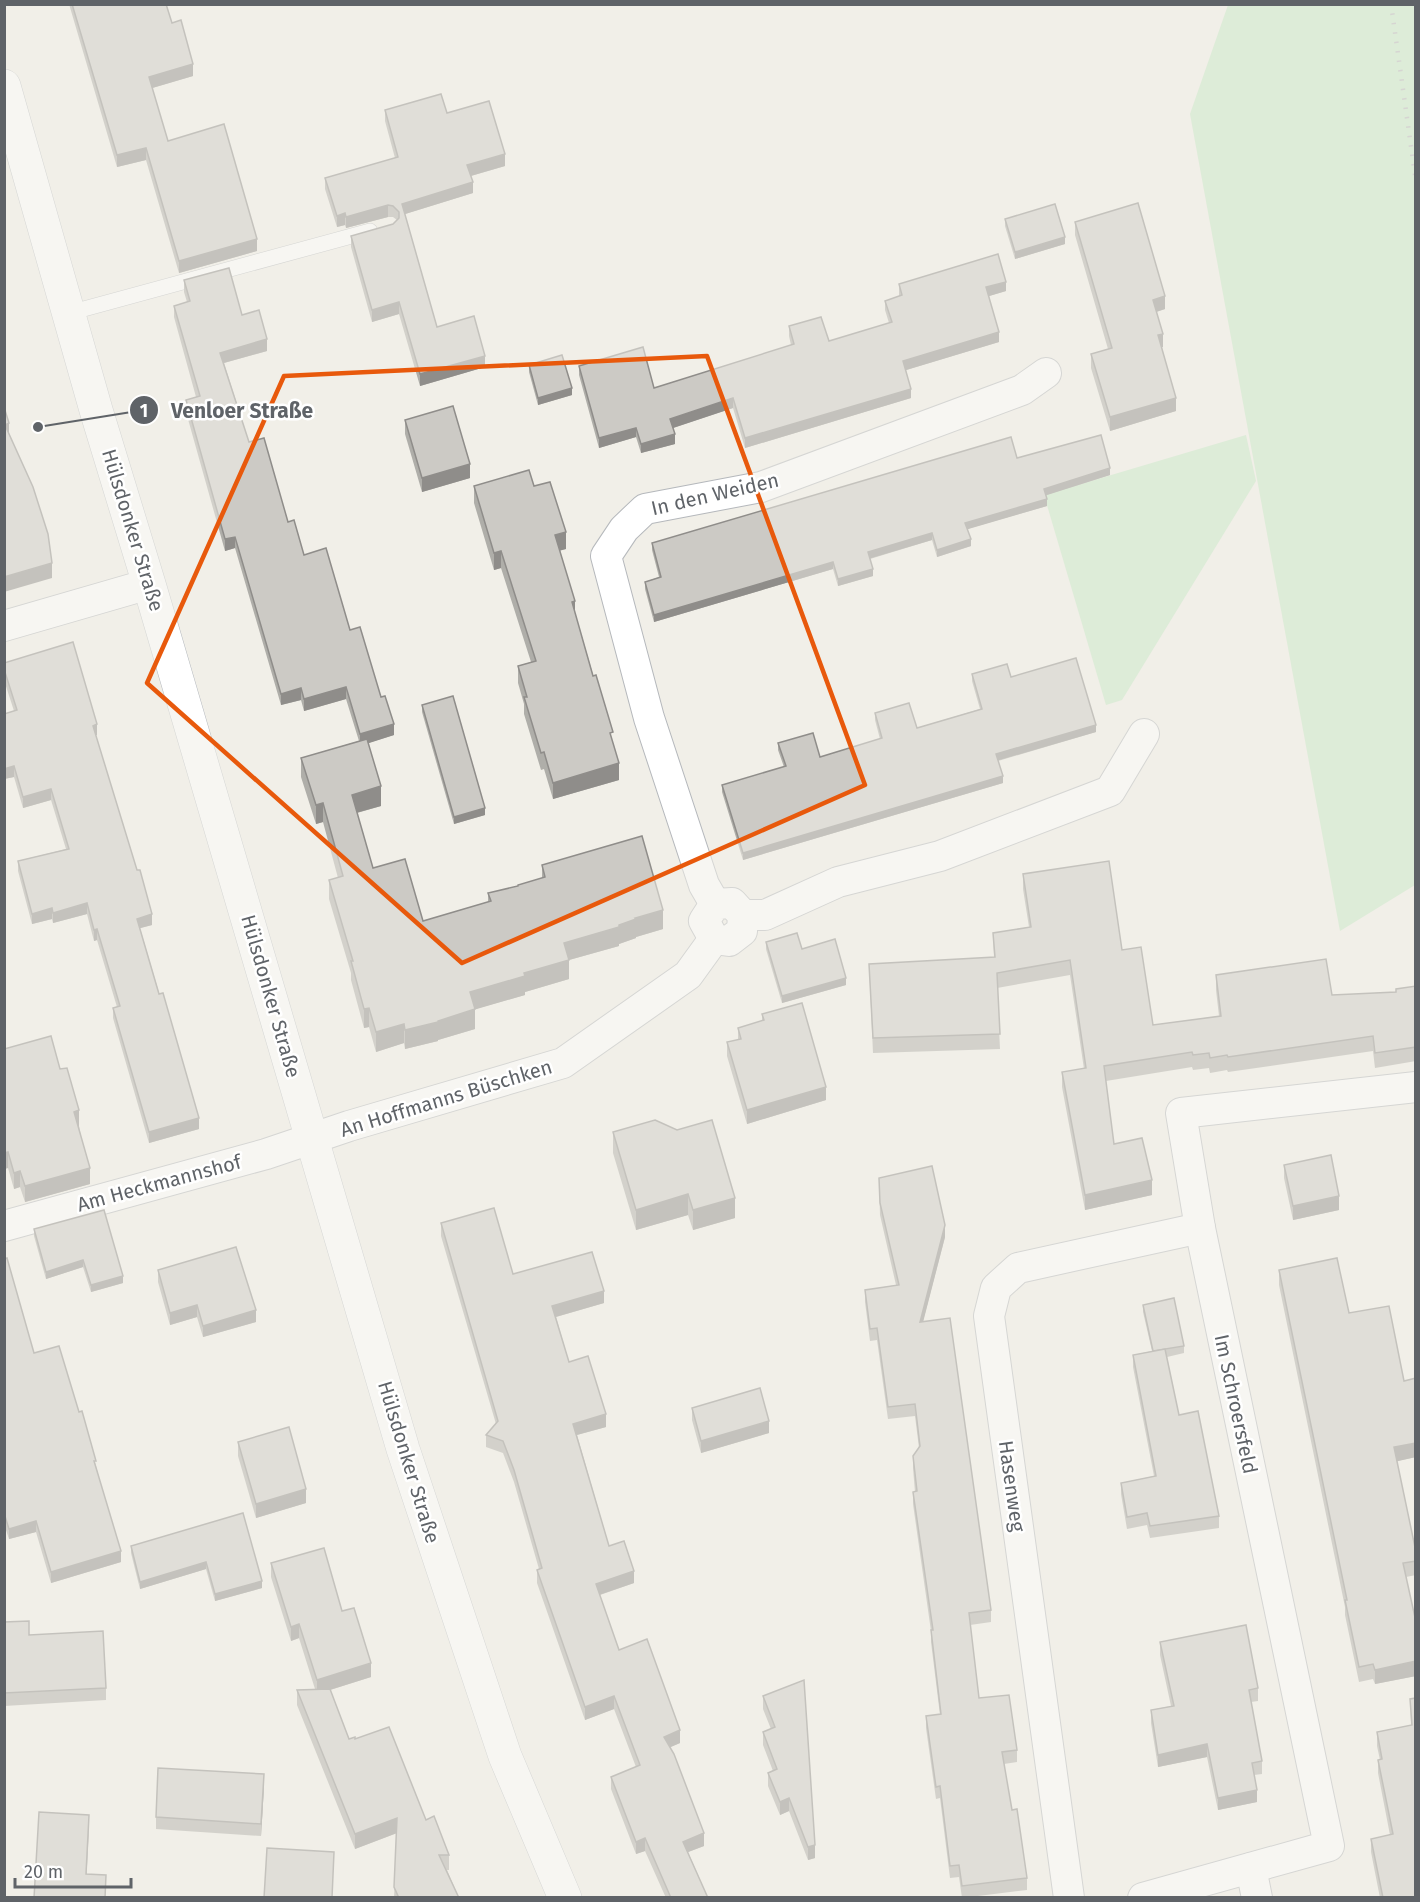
<svg xmlns="http://www.w3.org/2000/svg" width="1420" height="1902" viewBox="0 0 1420 1902" font-family="'Fira Sans',sans-serif">
<style>
.green{fill:#c5e8c5}
.lines{fill:none;stroke-linecap:round;stroke-linejoin:round}
.lane-casing{stroke:#b5b8bc;stroke-width:16}
.street-casing{stroke:#b5b8bc;stroke-width:32}
.secondary-casing{stroke:#b6babf;stroke-width:34}
.lane{stroke:#fff;stroke-width:15}
.street{stroke:#fff;stroke-width:30}
.secondary{stroke:#fff;stroke-width:33}
.rail{stroke:#b6b7b8;stroke-width:4.5;stroke-dasharray:1.5 8;stroke-linecap:butt}
.wall{fill:#afaea9}
.shaded-wall{fill:#8f8d8a}
.building{fill:#cccac5;stroke:#8f8d8a;stroke-width:1.5}
.marked{fill:none;stroke:#e8590c;stroke-width:4.5;stroke-linejoin:round}
.labels{text-anchor:middle;dominant-baseline:central;stroke-width:5;stroke-linejoin:round;paint-order:stroke}
.street-label{font-size:20px;fill:#5f6368;stroke:#fff}
.leader{fill:none;stroke:#5f6368;stroke-width:2}
.callout-dot{fill:#5f6368;stroke:#fff;stroke-width:2}
.mark-label{font-size:18px;text-anchor:middle;font-weight:bold;fill:#fff}
.callout-label{font-size:21px;text-anchor:middle;font-weight:bold;fill:#5f6368;stroke:#fff;stroke-width:5;stroke-linejoin:round;paint-order:stroke}
</style>
<rect width="100%" height="100%" fill="#f1efe8"/>
<g class="green">
<polygon points="1228,5 1415,5 1415,885 1340,931 1190,114"/>
<polygon points="1246,435 1256,481 1122,700 1106,705 1044,495"/>
</g>
<g class="lines">
<defs>
<polyline id="lane" points="69,313 370,231"/>
<g id="street">
<polyline points="4,626 149,584"/>
<polyline points="715,904 704,885 649,718 606,556 624,529 645,509 761,487 1022,390 1046,373"/>
<polyline points="743,915 742,931 729,941 714,939 704,921 715,904 732,903 743,915 765,915 838,882 940,856 1110,791 1144,734"/>
<polyline points="4,1226 266,1154 349,1126 563,1063 688,975 714,939"/>
<polyline points="1251,1868 1257,1898"/>
<polyline points="1069,1898 989,1316 996,1288 1018,1268 1200,1228"/>
<polyline points="1143,1898 1329,1846 1200,1228 1181,1113 1416,1087"/>
</g>
<polyline id="secondary" points="4,86 96,410 149,584 403,1449 505,1756 565,1898"/>
</defs>
<use href="#lane" class="lane-casing"/>
<use href="#street" class="street-casing"/>
<use href="#secondary" class="secondary-casing"/>
<use href="#lane" class="lane"/>
<use href="#street" class="street"/>
<use href="#secondary" class="secondary"/>
<polyline class="rail" points="1391,4 1416,182"/>
</g>
<g class="wall">
<polygon points="69,4 166,4 172,23 193,76 152,88 168,141 257,251 179,273 146,160 117,167"/>
<polygon points="385,110 447,113 505,166 471,176 473,193 405,214 437,327 485,367 420,386 399,314 372,322 351,247 351,236 393,224 397,220 393,217 388,217 346,228 345,225 337,227 325,189 325,178 395,158 385,121"/>
<polygon points="1005,219 1065,244 1015,259 1005,226"/>
<polygon points="1075,222 1165,309 1156,312 1163,347 1162,347 1176,411 1110,431 1091,368 1091,354 1108,349 1075,235"/>
<polygon points="184,280 242,315 267,351 224,363 249,442 304,555 350,630 381,697 394,735 368,743 381,806 357,813 373,868 423,921 488,902 488,893 518,887 542,878 542,865 663,929 636,937 636,938 619,944 619,946 569,960 569,979 525,992 525,995 475,1009 475,1029 438,1040 438,1041 405,1049 404,1043 376,1052 369,1027 364,1028 351,980 351,973 329,899 329,880 338,878 323,822 316,824 301,777 301,758 359,741 346,699 304,711 301,700 281,705 235,548 225,551 186,412 186,400 196,397 174,317 174,306 187,302 184,292"/>
<polygon points="899,284 1006,291 989,296 999,342 906,370 911,398 745,448 733,408 673,428 675,444 641,453 636,437 599,448 579,375 579,366 654,388 791,345 789,336 789,326 829,341 889,323 885,310 885,301 899,296"/>
<polygon points="529,365 572,395 538,405 529,372"/>
<polygon points="405,420 470,478 422,492 405,434"/>
<polygon points="1017,458 1110,475 1046,495 1047,506 967,529 971,546 937,557 932,540 870,559 873,576 838,586 833,569 654,622 645,589 645,582 659,577 652,550 652,543"/>
<polygon points="474,486 534,486 566,549 560,550 575,613 613,743 619,780 553,799 544,769 541,770 524,714 524,704 518,683 518,666 531,662 501,568 494,570 474,503"/>
<polygon points="4,663 97,735 96,735 152,925 140,928 199,1129 149,1143 113,1018 113,1008 117,1007 97,940 94,941 87,914 53,923 52,919 32,924 18,871 18,861 66,849 51,800 23,808 14,777 4,779 4,714 14,711 4,680"/>
<polygon points="972,674 1011,677 1096,732 998,761 1003,783 743,860 722,792 722,785 784,767 778,750 778,743 820,757 880,739 875,720 875,713 917,728 980,709 972,681"/>
<polygon points="422,705 485,815 454,824 422,712"/>
<polygon points="1023,874 1122,950 1153,1025 1219,1016 1216,990 1216,975 1332,995 1396,992 1416,986 1416,1061 1375,1068 1373,1051 1228,1072 1227,1070 1210,1073 1209,1068 1193,1070 1192,1067 1106,1081 1114,1144 1152,1195 1085,1210 1062,1087 1062,1072 1084,1069 1070,975 997,988 1000,1049 873,1053 869,964 994,958 993,933 1029,927 1023,889"/>
<polygon points="766,942 802,949 846,985 782,1003 766,949"/>
<polygon points="762,1014 826,1100 747,1124 727,1056 727,1042 738,1040 738,1028 762,1021"/>
<polygon points="4,1049 60,1069 79,1126 90,1184 25,1202 20,1187 14,1189 8,1168 4,1169"/>
<polygon points="613,1132 735,1218 693,1230 688,1215 636,1230 613,1153"/>
<polygon points="1284,1165 1339,1210 1293,1220 1284,1178"/>
<polygon points="879,1178 945,1237 923,1321 991,1610 991,1622 970,1625 979,1698 1017,1750 1017,1762 1004,1764 1012,1810 1027,1878 1027,1890 962,1898 959,1877 950,1878 940,1798 936,1799 926,1728 926,1716 940,1715 931,1642 931,1631 913,1504 913,1492 915,1492 913,1468 913,1456 919,1448 915,1416 888,1419 877,1340 870,1341 865,1302 865,1290 896,1285 880,1215"/>
<polygon points="441,1223 513,1274 604,1303 556,1317 569,1362 606,1427 577,1435 609,1546 634,1583 600,1595 619,1650 680,1743 670,1747 704,1846 688,1852 708,1898 666,1898 645,1851 636,1854 611,1789 611,1777 636,1767 614,1709 585,1720 537,1583 537,1570 539,1569 514,1482 503,1453 486,1447 486,1435 496,1424 441,1236"/>
<polygon points="34,1229 123,1283 91,1292 83,1267 46,1279 34,1236"/>
<polygon points="4,1259 34,1353 79,1412 96,1466 121,1562 51,1583 36,1532 9,1539 4,1524"/>
<polygon points="158,1270 256,1322 203,1337 197,1317 170,1325 158,1282"/>
<polygon points="1279,1270 1349,1313 1416,1457 1397,1461 1416,1552 1416,1575 1406,1577 1416,1622 1416,1676 1375,1684 1373,1679 1359,1682 1345,1615 1345,1607 1279,1285"/>
<polygon points="1143,1305 1184,1346 1184,1353 1167,1357 1179,1415 1219,1516 1219,1528 1150,1538 1147,1525 1127,1529 1121,1494 1121,1483 1154,1476 1133,1367 1133,1355 1152,1351 1143,1312"/>
<polygon points="692,1408 769,1433 701,1453 692,1420"/>
<polygon points="238,1442 306,1503 256,1518 238,1456"/>
<polygon points="243,1513 262,1588 215,1601 206,1569 140,1589 131,1553 131,1546"/>
<polygon points="271,1563 342,1611 371,1677 330,1690 349,1739 355,1739 426,1820 449,1855 449,1870 447,1870 459,1898 394,1898 397,1833 355,1849 297,1705 297,1690 315,1689 299,1638 291,1641 271,1577"/>
<polygon points="4,1622 29,1635 106,1688 106,1700 4,1706"/>
<polygon points="1160,1642 1258,1688 1258,1701 1251,1702 1262,1761 1262,1774 1254,1775 1257,1802 1218,1810 1207,1757 1158,1767 1151,1723 1151,1710 1171,1706 1160,1655"/>
<polygon points="804,1680 815,1858 808,1860 789,1811 780,1815 768,1786 768,1773 773,1771 763,1745 763,1732 771,1729 763,1709 763,1696"/>
<polygon points="1416,1698 1416,1898 1380,1898 1371,1852 1371,1839 1390,1835 1378,1773 1378,1760 1380,1760 1377,1746 1377,1732 1411,1725 1410,1699"/>
<polygon points="264,1787 261,1836 156,1829 156,1817"/>
</g>
<g class="shaded-wall">
<polygon points="193,64 193,76 149,89 149,77"/>
<polygon points="146,148 146,160 117,167 117,155"/>
<polygon points="505,154 505,166 467,177 467,165"/>
<polygon points="473,182 473,193 402,215 402,204"/>
<polygon points="388,205 388,217 346,228 346,217"/>
<polygon points="345,213 345,225 337,227 337,216"/>
<polygon points="1065,237 1065,244 1015,259 1015,252"/>
<polygon points="257,239 257,251 179,273 179,261"/>
<polygon points="1006,282 1006,291 986,297 986,287"/>
<polygon points="1165,296 1165,309 1153,313 1153,300"/>
<polygon points="399,302 399,314 372,322 372,310"/>
<polygon points="999,332 999,342 903,371 903,361"/>
<polygon points="1163,334 1163,347 1158,348 1158,335"/>
<polygon points="267,339 267,351 220,364 220,353"/>
<polygon points="485,356 485,367 420,386 420,374"/>
<polygon points="572,388 572,395 538,405 538,398"/>
<polygon points="911,389 911,398 745,448 745,438"/>
<polygon points="733,398 733,408 670,429 670,419"/>
<polygon points="1176,398 1176,411 1110,431 1110,417"/>
<polygon points="9,423 9,438 5,425"/>
<polygon points="636,428 636,437 599,448 599,438"/>
<polygon points="675,434 675,444 641,453 641,444"/>
<polygon points="470,464 470,478 422,492 422,478"/>
<polygon points="1110,468 1110,475 1044,496 1044,489"/>
<polygon points="1047,499 1047,506 965,530 965,523"/>
<polygon points="566,532 566,549 555,552 555,535"/>
<polygon points="932,533 932,540 868,559 868,552"/>
<polygon points="235,537 235,548 225,551 225,539"/>
<polygon points="971,539 971,546 937,557 937,550"/>
<polygon points="501,551 501,568 494,570 494,553"/>
<polygon points="833,562 833,569 654,622 654,615"/>
<polygon points="52,563 52,578 4,592 4,577"/>
<polygon points="873,569 873,576 838,586 838,579"/>
<polygon points="575,601 575,618 572,602"/>
<polygon points="346,687 346,699 304,711 304,699"/>
<polygon points="301,688 301,700 281,705 281,694"/>
<polygon points="97,724 97,735 93,736 93,726"/>
<polygon points="394,724 394,735 360,746 360,734"/>
<polygon points="1096,725 1096,732 996,761 996,754"/>
<polygon points="619,763 619,780 553,799 553,783"/>
<polygon points="14,766 14,777 4,779 4,769"/>
<polygon points="1003,776 1003,783 743,860 743,853"/>
<polygon points="381,786 381,806 352,814 352,795"/>
<polygon points="51,789 51,800 23,808 23,797"/>
<polygon points="323,803 323,822 316,824 316,805"/>
<polygon points="485,808 485,815 454,824 454,817"/>
<polygon points="87,903 87,914 53,923 53,913"/>
<polygon points="52,908 52,919 32,924 32,914"/>
<polygon points="663,910 663,929 636,937 636,938 619,944 619,946 569,960 569,979 525,992 525,995 470,1011 470,992 524,973 564,943 635,918"/>
<polygon points="152,914 152,925 137,929 137,919"/>
<polygon points="97,929 97,940 94,941 94,930"/>
<polygon points="846,978 846,985 782,1003 782,996"/>
<polygon points="369,1008 369,1027 364,1028 364,1009"/>
<polygon points="475,1009 475,1029 438,1040 438,1041 405,1049 405,1030"/>
<polygon points="404,1024 404,1043 376,1052 376,1032"/>
<polygon points="826,1087 826,1100 747,1124 747,1110"/>
<polygon points="79,1110 79,1126 74,1128 74,1112"/>
<polygon points="199,1118 199,1129 149,1143 149,1132"/>
<polygon points="8,1152 8,1168 4,1169 4,1153"/>
<polygon points="90,1168 90,1184 25,1202 25,1186"/>
<polygon points="20,1171 20,1187 14,1189 14,1173"/>
<polygon points="1152,1180 1152,1195 1085,1210 1085,1195"/>
<polygon points="688,1194 688,1215 636,1230 636,1210"/>
<polygon points="1339,1196 1339,1210 1293,1220 1293,1206"/>
<polygon points="735,1198 735,1218 693,1230 693,1210"/>
<polygon points="945,1225 945,1237 920,1334 920,1322"/>
<polygon points="83,1260 83,1267 46,1279 46,1272"/>
<polygon points="123,1276 123,1283 91,1292 91,1285"/>
<polygon points="604,1291 604,1303 552,1318 552,1306"/>
<polygon points="197,1305 197,1317 170,1325 170,1313"/>
<polygon points="256,1310 256,1322 203,1337 203,1326"/>
<polygon points="606,1414 606,1427 573,1436 573,1424"/>
<polygon points="769,1421 769,1433 701,1453 701,1441"/>
<polygon points="1416,1443 1416,1457 1394,1462 1394,1447"/>
<polygon points="306,1489 306,1503 256,1518 256,1504"/>
<polygon points="36,1521 36,1532 9,1539 9,1529"/>
<polygon points="121,1551 121,1562 51,1583 51,1572"/>
<polygon points="206,1562 206,1569 140,1589 140,1582"/>
<polygon points="634,1571 634,1583 596,1596 596,1584"/>
<polygon points="262,1581 262,1588 215,1601 215,1594"/>
<polygon points="299,1624 299,1638 291,1641 291,1627"/>
<polygon points="1416,1661 1416,1676 1375,1684 1375,1670"/>
<polygon points="371,1663 371,1677 317,1694 317,1680"/>
<polygon points="614,1696 614,1709 585,1720 585,1707"/>
<polygon points="680,1730 680,1743 664,1750 664,1737"/>
<polygon points="1207,1744 1207,1757 1158,1767 1158,1755"/>
<polygon points="264,1774 264,1787 261,1836 261,1824"/>
<polygon points="1257,1790 1257,1802 1218,1810 1218,1798"/>
<polygon points="789,1798 789,1811 780,1815 780,1802"/>
<polygon points="89,1815 89,1827 86,1886 86,1874"/>
<polygon points="397,1818 397,1833 355,1849 355,1834"/>
<polygon points="704,1833 704,1846 683,1854 683,1842"/>
<polygon points="645,1838 645,1851 636,1854 636,1842"/>
<polygon points="815,1845 815,1858 808,1860 808,1847"/>
</g>
<g class="building">
<polygon points="72,4 166,4 172,23 181,20 193,64 149,77 168,141 224,124 257,239 179,261 146,148 117,155"/>
<polygon points="441,94 447,113 489,101 505,154 467,165 473,182 402,204 437,327 474,316 485,356 420,374 399,302 372,310 351,236 393,224 399,218 399,212 393,206 388,205 346,217 345,213 337,216 325,178 398,157 385,110"/>
<polygon points="1138,203 1165,296 1153,300 1163,334 1158,335 1176,398 1110,417 1091,354 1112,348 1075,222"/>
<polygon points="1055,204 1065,237 1015,252 1005,219"/>
<polygon points="998,254 1006,282 986,287 999,332 903,361 911,389 745,438 733,398 670,419 675,434 641,444 636,428 599,438 579,366 643,347 654,388 794,344 789,326 821,317 829,341 892,322 885,301 902,295 899,284"/>
<polygon points="229,268 242,315 259,310 267,339 220,353 249,442 264,438 288,522 294,520 304,555 326,548 350,630 360,627 381,697 385,696 394,724 360,734 346,687 304,699 301,688 281,694 235,537 225,539 186,400 200,396 174,306 190,301 184,280"/>
<polygon points="562,355 572,388 538,398 529,365"/>
<polygon points="453,406 470,464 422,478 405,420"/>
<polygon points="4,407 9,423 5,425 33,487 48,534 52,563 4,577"/>
<polygon points="1101,435 1110,468 1044,489 1047,499 965,523 971,539 937,550 932,533 868,552 873,569 838,579 833,562 654,615 645,582 661,577 652,543 1011,437 1017,458"/>
<polygon points="529,470 534,486 550,482 566,532 555,535 575,601 572,602 593,676 596,675 613,732 610,733 619,763 553,783 544,752 541,753 524,697 527,697 518,666 536,661 501,551 494,553 474,486"/>
<polygon points="73,642 97,724 93,726 137,870 140,870 152,914 137,919 159,994 163,993 199,1118 149,1132 113,1008 120,1006 97,929 94,930 87,903 53,913 52,908 32,914 18,861 69,849 51,789 23,797 14,766 4,769 4,714 17,710 4,669 4,663"/>
<polygon points="1076,658 1096,725 996,754 1003,776 743,853 722,785 786,766 778,743 813,733 820,757 882,738 875,713 909,703 917,728 982,709 972,674 1007,664 1011,677"/>
<polygon points="453,696 485,808 454,817 422,705"/>
<polygon points="367,739 381,786 352,795 373,868 405,859 423,921 491,901 488,893 518,886 518,885 545,877 542,865 642,836 663,910 635,918 636,919 619,925 619,927 564,943 569,960 524,973 525,976 470,992 475,1009 438,1021 438,1022 405,1030 404,1024 376,1032 369,1008 364,1009 351,961 353,961 329,880 343,876 323,803 316,805 301,758"/>
<polygon points="1109,861 1122,950 1141,947 1153,1025 1221,1016 1216,975 1326,959 1332,995 1396,992 1396,989 1416,986 1416,1047 1375,1053 1373,1036 1228,1057 1227,1055 1210,1058 1209,1053 1193,1055 1192,1052 1104,1066 1114,1144 1142,1138 1152,1180 1085,1195 1062,1072 1086,1068 1070,960 997,973 1000,1034 873,1038 869,964 995,957 993,933 1031,927 1023,874"/>
<polygon points="797,933 802,949 835,939 846,978 782,996 766,942"/>
<polygon points="802,1003 826,1087 747,1110 727,1042 741,1039 738,1028 764,1020 762,1014"/>
<polygon points="51,1036 60,1069 67,1068 79,1110 74,1112 90,1168 25,1186 20,1171 14,1173 8,1152 4,1153 4,1049"/>
<polygon points="655,1120 677,1130 712,1120 735,1198 693,1210 688,1194 636,1210 613,1132"/>
<polygon points="1331,1155 1339,1196 1293,1206 1284,1165"/>
<polygon points="932,1166 945,1225 920,1322 950,1318 991,1610 969,1613 979,1698 1009,1695 1017,1750 1002,1752 1012,1810 1017,1809 1027,1878 962,1886 959,1865 950,1866 940,1786 936,1787 926,1716 941,1714 931,1630 933,1630 913,1492 917,1491 913,1456 920,1446 915,1404 888,1407 877,1328 870,1329 865,1290 899,1285 880,1203 879,1178"/>
<polygon points="494,1208 513,1274 592,1252 604,1291 552,1306 569,1362 588,1356 606,1414 573,1424 609,1546 624,1541 634,1571 596,1584 619,1650 647,1639 680,1730 664,1737 674,1754 704,1833 683,1842 708,1898 671,1898 645,1838 636,1842 611,1777 640,1765 614,1696 585,1707 537,1570 542,1568 514,1470 503,1441 486,1435 498,1421 441,1223"/>
<polygon points="104,1210 123,1276 91,1285 83,1260 46,1272 34,1229"/>
<polygon points="236,1247 256,1310 203,1326 197,1305 170,1313 158,1270"/>
<polygon points="7,1258 34,1353 59,1346 79,1412 82,1411 96,1461 94,1461 121,1551 51,1572 36,1521 9,1529 4,1513 4,1259"/>
<polygon points="1337,1258 1349,1313 1389,1306 1404,1381 1416,1378 1416,1443 1394,1447 1416,1552 1416,1561 1403,1563 1416,1622 1416,1661 1375,1670 1373,1664 1359,1667 1345,1600 1347,1600 1279,1270"/>
<polygon points="1174,1298 1184,1346 1153,1351 1143,1305"/>
<polygon points="1165,1349 1179,1415 1198,1411 1219,1516 1150,1526 1147,1513 1127,1517 1121,1483 1156,1476 1133,1355"/>
<polygon points="760,1388 769,1421 701,1441 692,1408"/>
<polygon points="289,1427 306,1489 256,1504 238,1442"/>
<polygon points="243,1513 262,1581 215,1594 206,1562 140,1582 131,1546"/>
<polygon points="324,1548 342,1611 354,1608 371,1663 317,1680 299,1624 291,1627 271,1563"/>
<polygon points="29,1621 29,1635 103,1631 106,1688 4,1693 4,1622"/>
<polygon points="1246,1625 1258,1688 1249,1690 1262,1761 1252,1763 1257,1790 1218,1798 1207,1744 1158,1755 1151,1710 1174,1706 1160,1642"/>
<polygon points="804,1680 815,1845 808,1847 789,1798 780,1802 768,1773 777,1769 763,1732 775,1727 763,1696"/>
<polygon points="330,1689 349,1739 355,1737 355,1739 389,1727 426,1820 434,1816 449,1855 439,1855 459,1898 399,1898 394,1887 397,1818 355,1834 297,1690"/>
<polygon points="1416,1698 1416,1898 1383,1898 1371,1839 1393,1834 1378,1760 1382,1759 1377,1732 1412,1725 1410,1699"/>
<polygon points="158,1768 264,1774 261,1824 156,1817"/>
<polygon points="39,1812 89,1815 86,1874 106,1875 105,1898 34,1898"/>
<polygon points="267,1848 334,1852 332,1898 264,1898"/>
</g>
<path d="M0 0H1420V1902H0ZM 707,356 L 865,785 L 462,963 L 147,683 L 284,376 Z" fill="#f1efe8" fill-opacity=".55" fill-rule="evenodd"/>
<path class="marked" d="M 707,356 L 865,785 L 462,963 L 147,683 L 284,376 Z"/>
<g class="labels">
<g class="street-label">
<text transform="translate(715 494) rotate(-13)">In den Weiden</text>
<text transform="translate(133 530) rotate(73)">Hülsdonker Straße</text>
<text transform="translate(271 996) rotate(74)">Hülsdonker Straße</text>
<text transform="translate(446 1098) rotate(-17)">An Hoffmanns Büschken</text>
<text transform="translate(159 1183) rotate(-15)">Am Heckmannshof</text>
<text transform="translate(1236 1404) rotate(78)">Im Schroersfeld</text>
<text transform="translate(409 1462) rotate(73)">Hülsdonker Straße</text>
<text transform="translate(1012 1486) rotate(82)">Hasenweg</text>
</g>
</g>
<path class="leader" d="M38 427L144 410"/>
<g class="callout-dot">
<circle cx="38" cy="427" r="6"/>
<circle cx="144" cy="410" r="15"/>
</g>
<g class="mark-label">
<text x="144" y="417">1</text>
</g>
<g class="callout-label">
<text x="242" y="418">Venloer Straße</text>
</g>
<rect width="1420" height="1902" fill="none" stroke="#5f6368" stroke-width="12"/>
<path d="M15 1878v9h116v-9" fill="none" stroke="#5f6368" stroke-width="3"/>
<text x="24" y="1878" font-size="18" fill="#5f6368" stroke="#ffffff" stroke-width="4.5" paint-order="stroke">20 m</text>
</svg>
